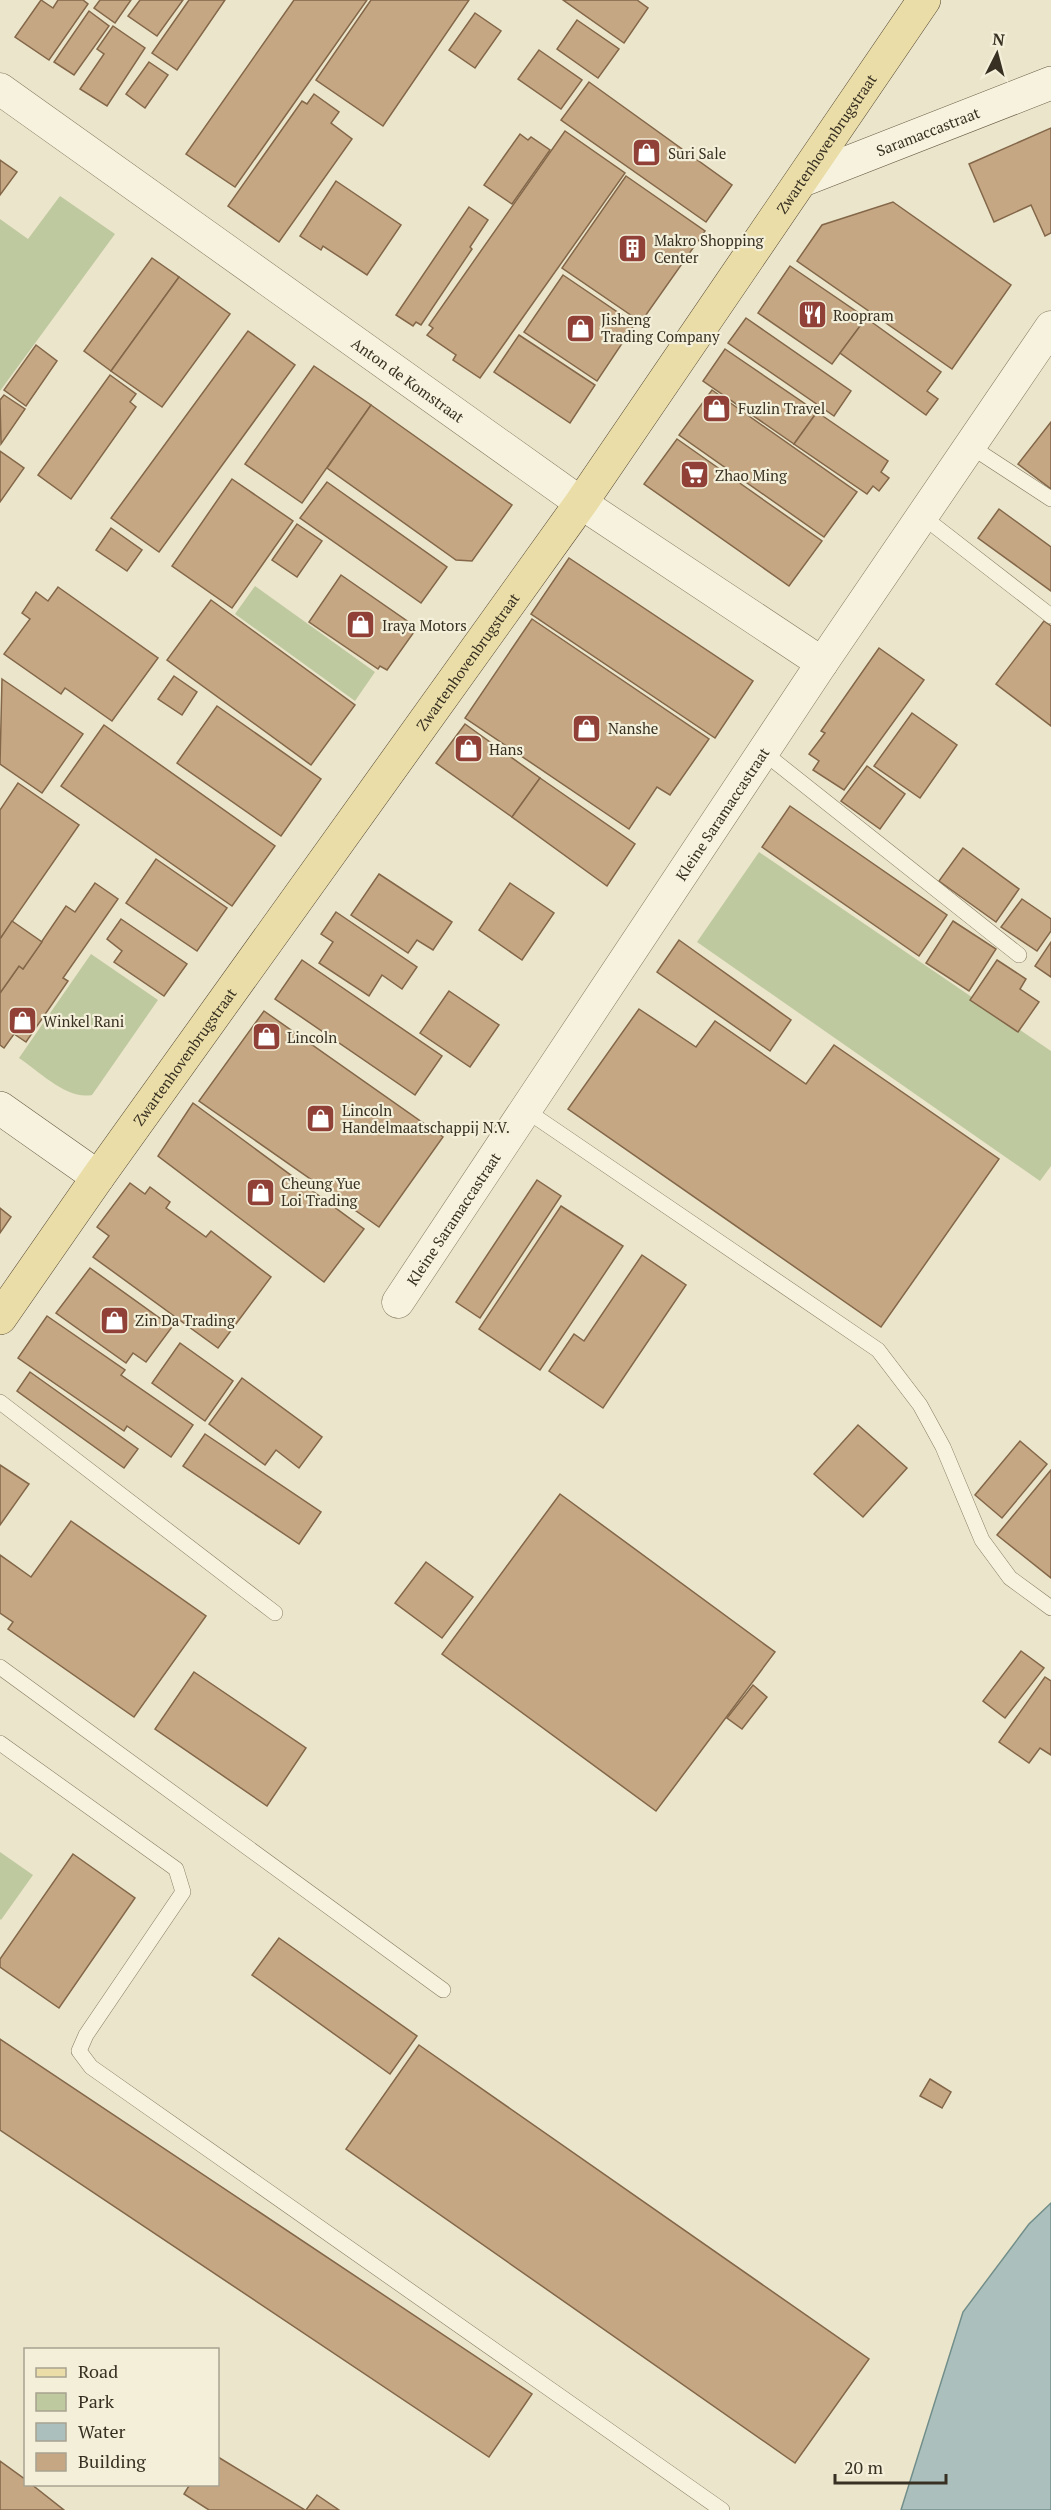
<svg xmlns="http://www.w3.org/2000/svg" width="1051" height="2510" viewBox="0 0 1051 2510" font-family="'PT Serif',serif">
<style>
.green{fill:#bfc99f}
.water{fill:#abc0bc;stroke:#728e8a;stroke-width:1.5}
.building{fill:#c5a784;stroke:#836748;stroke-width:1.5}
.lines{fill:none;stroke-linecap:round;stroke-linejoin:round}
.lane-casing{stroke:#867960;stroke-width:16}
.street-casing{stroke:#867960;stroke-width:33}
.secondary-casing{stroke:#685a43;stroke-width:34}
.primary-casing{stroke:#554734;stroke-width:34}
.lane{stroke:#f6f2dd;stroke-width:15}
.street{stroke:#f6f2dd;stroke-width:32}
.secondary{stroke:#f6f2dd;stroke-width:33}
.primary{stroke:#eadda7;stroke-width:33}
.labels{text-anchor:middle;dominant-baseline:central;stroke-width:4.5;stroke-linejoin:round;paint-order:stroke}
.street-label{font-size:15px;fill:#383022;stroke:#f3efd9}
.poi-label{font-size:15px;fill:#383022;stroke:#f3efd9;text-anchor:start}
</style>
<rect width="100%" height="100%" fill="#ebe5cb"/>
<g class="green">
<polygon points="60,196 115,234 0,391 0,219 28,239"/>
<polygon points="255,586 375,672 355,701 235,614"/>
<polygon points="759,852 1051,1051 1051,1166 1040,1181 697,942"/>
<path d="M 91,954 L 158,1000 L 92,1095 C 67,1100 40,1072 19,1058 Z"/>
<polygon points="0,1852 33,1875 1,1920 0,1919"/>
</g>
<polygon class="water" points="1051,2203 1051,2510 901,2510 963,2312 1029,2224"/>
<g class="building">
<polygon points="41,0 53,8 58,0 83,0 88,4 49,60 15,37"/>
<polygon points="100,0 131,0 115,23 94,8"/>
<polygon points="140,0 183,0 157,36 128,16"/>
<polygon points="189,0 225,0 177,70 152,53"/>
<polygon points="294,0 367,0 235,187 186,154"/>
<polygon points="371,0 469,0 383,126 316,80"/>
<polygon points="563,0 637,0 648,8 624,43"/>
<polygon points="89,11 109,26 74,75 54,62"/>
<polygon points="475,13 501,31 475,68 449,50"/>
<polygon points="577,20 619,49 598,78 557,49"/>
<polygon points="113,26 145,48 107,106 80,89 104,54 97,49"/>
<polygon points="539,50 582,80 561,109 518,79"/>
<polygon points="149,62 168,75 145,108 126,94"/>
<polygon points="589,82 732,185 706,222 561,120"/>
<polygon points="314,94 339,112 331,123 352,139 279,242 228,206 302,101 307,104"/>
<polygon points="1051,128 1051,233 1045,236 1031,205 994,222 969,164"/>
<polygon points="565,131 625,173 480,378 453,360 456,355 427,335 433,328 429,325"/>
<polygon points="520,134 528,140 531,137 550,150 512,204 484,185"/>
<polygon points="0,160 17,172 0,195"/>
<polygon points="626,176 705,231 641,322 562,268"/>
<polygon points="336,181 401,225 367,275 323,246 321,250 300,236"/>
<polygon points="893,202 1011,285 952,369 797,261 822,225"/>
<polygon points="469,207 488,220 470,247 472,249 421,325 416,322 413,326 396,315"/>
<polygon points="152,258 179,277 111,371 84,351"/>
<polygon points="790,266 866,318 832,364 758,313"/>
<polygon points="563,275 635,324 597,381 524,332"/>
<polygon points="179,277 230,314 162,407 111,371"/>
<polygon points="746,318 851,391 834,416 728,343"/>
<polygon points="866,318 941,372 927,391 938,399 926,415 840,353"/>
<polygon points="248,331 295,365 159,552 111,518"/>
<polygon points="519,335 595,385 570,423 494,372"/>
<polygon points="36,345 57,361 26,406 4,390"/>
<polygon points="725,349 817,412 794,444 703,381"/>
<polygon points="314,366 371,405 302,503 245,464"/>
<polygon points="110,375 136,394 130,402 136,407 71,499 38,475"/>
<polygon points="712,390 857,492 824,537 679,435"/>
<polygon points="4,395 25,409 1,444 0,400"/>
<polygon points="371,405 512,505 472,561 456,560 327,468"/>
<polygon points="817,412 888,461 881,472 889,478 879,491 873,486 867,494 794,444"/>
<polygon points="1051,422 1051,489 1018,464"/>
<polygon points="677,439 822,541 789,586 644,484"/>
<polygon points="0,451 24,468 0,502"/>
<polygon points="232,479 293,521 232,608 172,566"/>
<polygon points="327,482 447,567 421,603 300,518"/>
<polygon points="999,509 1051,547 1051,591 978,538"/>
<polygon points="297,524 322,541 297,577 272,560"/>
<polygon points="111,528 142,550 127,571 96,550"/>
<polygon points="569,558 753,681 715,738 531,614"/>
<polygon points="341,575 410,623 407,627 414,632 387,670 380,666 378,669 309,622"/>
<polygon points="58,587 158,658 112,721 65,688 61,694 4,654 30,619 22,613 36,592 48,601"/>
<polygon points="211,600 355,705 311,765 167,660"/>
<polygon points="532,619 709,739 670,795 657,787 629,829 465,718"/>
<polygon points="1044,621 1051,626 1051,726 996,684"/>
<polygon points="879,648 924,680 844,790 813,770 819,761 809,754 825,733 821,731"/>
<polygon points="174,676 197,692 182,715 158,699"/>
<polygon points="2,679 83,734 42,793 0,764"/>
<polygon points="217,706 321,779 281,836 177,763"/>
<polygon points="912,713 957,745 920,798 874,766"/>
<polygon points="465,724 540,778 512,817 436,763"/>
<polygon points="104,725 275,846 232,906 61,786"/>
<polygon points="867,766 905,794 880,829 841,801"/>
<polygon points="540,778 635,844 607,886 512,817"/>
<polygon points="18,783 79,825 0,939 0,810"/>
<polygon points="790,806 947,915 919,956 762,847"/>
<polygon points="963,848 1019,889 996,922 939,881"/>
<polygon points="156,859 227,908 197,951 126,903"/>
<polygon points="379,874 452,922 433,950 417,940 408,953 351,915"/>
<polygon points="95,883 118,899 63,978 68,981 26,1042 14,1034 4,1048 0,1045 0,993 19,966 23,969 66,906 75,912"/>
<polygon points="510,883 554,913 522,960 479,930"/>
<polygon points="1022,899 1051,919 1051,931 1037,951 1001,927"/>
<polygon points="336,912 417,967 402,989 382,975 369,996 319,963 333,942 321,934"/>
<polygon points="121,919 187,964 164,996 114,962 122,951 107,939"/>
<polygon points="12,921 42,942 23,969 19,966 0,993 0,939"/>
<polygon points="953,921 996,949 969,991 926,963"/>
<polygon points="679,940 791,1020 770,1051 657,972"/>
<polygon points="1051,942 1051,977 1035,966"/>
<polygon points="302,960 442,1056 415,1095 275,999"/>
<polygon points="997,960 1026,979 1020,989 1039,1002 1018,1032 970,1000"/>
<polygon points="449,991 499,1025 470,1067 420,1033"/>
<polygon points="639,1009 696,1047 715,1021 806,1084 834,1045 999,1159 881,1327 568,1109"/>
<polygon points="264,1011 443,1137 379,1227 199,1101"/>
<polygon points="193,1103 364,1229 324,1282 158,1156"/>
<polygon points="537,1180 561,1196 480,1318 456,1302"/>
<polygon points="130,1183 145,1194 150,1187 170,1202 166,1208 206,1237 211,1231 271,1277 218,1348 93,1257 109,1236 97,1227"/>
<polygon points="561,1206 623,1246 540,1370 479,1329"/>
<polygon points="0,1208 11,1217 0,1233"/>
<polygon points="642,1255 686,1285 603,1408 549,1371 574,1334 584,1341"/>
<polygon points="90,1268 172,1327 146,1362 133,1353 126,1363 56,1313"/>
<polygon points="47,1316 125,1370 121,1375 193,1425 171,1457 127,1426 124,1431 18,1358"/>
<polygon points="180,1343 233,1381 205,1421 152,1383"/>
<polygon points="30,1372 138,1449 124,1468 17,1391"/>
<polygon points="242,1378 322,1437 299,1468 276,1450 265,1465 209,1424"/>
<polygon points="858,1425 907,1468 863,1517 814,1474"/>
<polygon points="205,1434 321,1512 299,1544 183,1466"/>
<polygon points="1020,1441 1047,1464 1002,1518 975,1495"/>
<polygon points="0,1465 29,1484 0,1525"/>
<polygon points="1051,1470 1051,1578 997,1535"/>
<polygon points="560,1494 775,1652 656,1811 442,1654"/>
<polygon points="71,1521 206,1616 134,1717 8,1629 13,1622 0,1613 0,1555 31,1577"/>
<polygon points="426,1562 473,1597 442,1638 395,1603"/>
<polygon points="1021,1651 1044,1668 1005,1718 983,1701"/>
<polygon points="194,1672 306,1748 267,1806 155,1729"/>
<polygon points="1045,1677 1051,1681 1051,1755 1040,1748 1029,1763 999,1742"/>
<polygon points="753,1685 767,1697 742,1729 727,1718"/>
<polygon points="73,1854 135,1898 59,2008 0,1967 0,1959"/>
<polygon points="279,1938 417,2036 390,2074 252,1975"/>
<polygon points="0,2039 532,2394 489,2457 0,2130"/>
<polygon points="419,2045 869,2359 795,2463 346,2149"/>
<polygon points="930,2079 951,2092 942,2108 920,2096"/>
<polygon points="218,2457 305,2510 209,2510 184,2494 190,2484 218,2484"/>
<polygon points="0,2461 26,2480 26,2484 31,2484 64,2510 0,2510"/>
<polygon points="317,2495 339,2510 306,2510"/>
</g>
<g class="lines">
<defs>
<g id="lane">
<polyline points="970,446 1051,499"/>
<polyline points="922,516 1051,616"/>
<polyline points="763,752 1019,955"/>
<polyline points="524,1109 878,1350 920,1405 943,1447 982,1540 1010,1578 1051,1608"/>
<polyline points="0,1402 275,1613"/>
<polyline points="0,1667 443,1990"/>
<polyline points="0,1743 176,1869 183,1892 86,2035 79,2051 91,2067 722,2510"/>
</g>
<g id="street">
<path id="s1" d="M 0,89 L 581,503 L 822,663"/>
<path id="s2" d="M 398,1302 L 822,663 L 1051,327"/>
</g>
<g id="secondary">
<path id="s3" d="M 803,180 L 1051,83"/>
<polyline points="0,1108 98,1177"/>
</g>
<g id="primary">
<path id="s4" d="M 0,1318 L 98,1177 L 581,503 L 924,0"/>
</g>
</defs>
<use href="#lane" class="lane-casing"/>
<use href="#street" class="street-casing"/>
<use href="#secondary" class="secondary-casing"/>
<use href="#primary" class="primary-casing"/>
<use href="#lane" class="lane"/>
<use href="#street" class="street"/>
<use href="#secondary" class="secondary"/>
<use href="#primary" class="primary"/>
</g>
<defs>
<symbol id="shop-square" viewBox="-11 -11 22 22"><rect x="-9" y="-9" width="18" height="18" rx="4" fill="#904036" stroke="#f3efd9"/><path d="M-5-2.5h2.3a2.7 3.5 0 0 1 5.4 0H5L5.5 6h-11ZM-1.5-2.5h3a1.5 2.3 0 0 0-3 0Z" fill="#fff"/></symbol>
<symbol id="building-square" viewBox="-11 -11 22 22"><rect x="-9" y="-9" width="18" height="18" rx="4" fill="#904036" stroke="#f3efd9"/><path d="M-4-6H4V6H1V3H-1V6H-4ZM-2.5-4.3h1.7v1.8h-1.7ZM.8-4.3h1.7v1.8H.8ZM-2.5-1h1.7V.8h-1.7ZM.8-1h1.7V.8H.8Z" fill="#fff"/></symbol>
<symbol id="restaurant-square" viewBox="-11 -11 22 22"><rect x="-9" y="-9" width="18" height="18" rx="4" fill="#904036" stroke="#f3efd9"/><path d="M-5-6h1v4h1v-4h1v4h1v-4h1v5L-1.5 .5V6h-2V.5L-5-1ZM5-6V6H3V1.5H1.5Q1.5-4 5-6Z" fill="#fff"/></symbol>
<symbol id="supermarket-square" viewBox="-11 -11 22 22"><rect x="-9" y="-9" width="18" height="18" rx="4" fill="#904036" stroke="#f3efd9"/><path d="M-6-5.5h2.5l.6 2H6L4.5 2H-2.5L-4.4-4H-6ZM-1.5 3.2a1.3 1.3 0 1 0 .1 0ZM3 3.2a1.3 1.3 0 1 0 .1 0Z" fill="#fff"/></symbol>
</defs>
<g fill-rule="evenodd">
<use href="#shop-square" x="630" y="136" width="33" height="33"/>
<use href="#building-square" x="616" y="232" width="33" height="33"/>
<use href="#restaurant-square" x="796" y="298" width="33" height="33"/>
<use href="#shop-square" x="564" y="312" width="33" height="33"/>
<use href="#shop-square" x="700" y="392" width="33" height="33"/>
<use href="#supermarket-square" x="678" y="458" width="33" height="33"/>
<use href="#shop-square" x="344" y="608" width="33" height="33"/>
<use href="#shop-square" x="570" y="712" width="33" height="33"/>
<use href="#shop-square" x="452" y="732" width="33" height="33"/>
<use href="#shop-square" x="6" y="1004" width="33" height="33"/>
<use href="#shop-square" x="250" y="1020" width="33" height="33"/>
<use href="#shop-square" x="304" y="1102" width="33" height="33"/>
<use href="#shop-square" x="244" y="1176" width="33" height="33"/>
<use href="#shop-square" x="98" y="1304" width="33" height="33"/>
</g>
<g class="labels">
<g class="street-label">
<text stroke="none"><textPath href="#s3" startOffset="134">Saramaccastraat</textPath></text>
<text stroke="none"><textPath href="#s4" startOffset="1436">Zwartenhovenbrugstraat</textPath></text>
<text stroke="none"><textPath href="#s1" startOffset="501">Anton de Komstraat</textPath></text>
<text stroke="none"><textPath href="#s4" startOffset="806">Zwartenhovenbrugstraat</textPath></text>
<text stroke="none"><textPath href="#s2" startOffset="586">Kleine Saramaccastraat</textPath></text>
<text stroke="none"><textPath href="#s4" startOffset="320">Zwartenhovenbrugstraat</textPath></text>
<text stroke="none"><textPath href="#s2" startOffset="100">Kleine Saramaccastraat</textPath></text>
</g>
<g class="poi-label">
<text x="668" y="153">Suri Sale</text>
<text x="654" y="240">Makro Shopping<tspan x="654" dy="17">Center</tspan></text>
<text x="833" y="315">Roopram</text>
<text x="601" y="319">Jisheng<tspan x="601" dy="17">Trading Company</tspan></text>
<text x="738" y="408">Fuzlin Travel</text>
<text x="715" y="475">Zhao Ming</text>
<text x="382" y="625">Iraya Motors</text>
<text x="608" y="728">Nanshe</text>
<text x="489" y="749">Hans</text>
<text x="43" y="1021">Winkel Rani</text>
<text x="287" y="1037">Lincoln</text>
<text x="342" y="1110">Lincoln<tspan x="342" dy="17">Handelmaatschappij N.V.</tspan></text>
<text x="281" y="1183">Cheung Yue<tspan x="281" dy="17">Loi Trading</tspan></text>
<text x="135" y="1320">Zin Da Trading</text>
</g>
</g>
<rect x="24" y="2348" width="195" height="138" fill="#f3efd9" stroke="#a8a390" stroke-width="1.5"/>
<rect x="36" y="2368" width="30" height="9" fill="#eadda7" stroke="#a8a390" stroke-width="1.5"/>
<text x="78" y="2378" font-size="18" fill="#383022">Road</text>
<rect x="36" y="2393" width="30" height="18" fill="#bfc99f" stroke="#a8a390" stroke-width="1.5"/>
<text x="78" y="2408" font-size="18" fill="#383022">Park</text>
<rect x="36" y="2423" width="30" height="18" fill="#abc0bc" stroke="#a8a390" stroke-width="1.5"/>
<text x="78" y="2438" font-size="18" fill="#383022">Water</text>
<rect x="36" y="2453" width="30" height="18" fill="#c5a784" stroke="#a8a390" stroke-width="1.5"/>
<text x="78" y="2468" font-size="18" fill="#383022">Building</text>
<g transform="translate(997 54) rotate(6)" stroke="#f3efd9" stroke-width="4.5" paint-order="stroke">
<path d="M0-4.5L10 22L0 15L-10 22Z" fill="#383022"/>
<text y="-9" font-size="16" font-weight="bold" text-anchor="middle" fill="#383022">N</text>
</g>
<path d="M835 2474v9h111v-9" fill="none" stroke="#383022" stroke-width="3"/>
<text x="844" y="2474" font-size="18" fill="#383022" stroke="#f3efd9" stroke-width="4.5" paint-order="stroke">20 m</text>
</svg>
